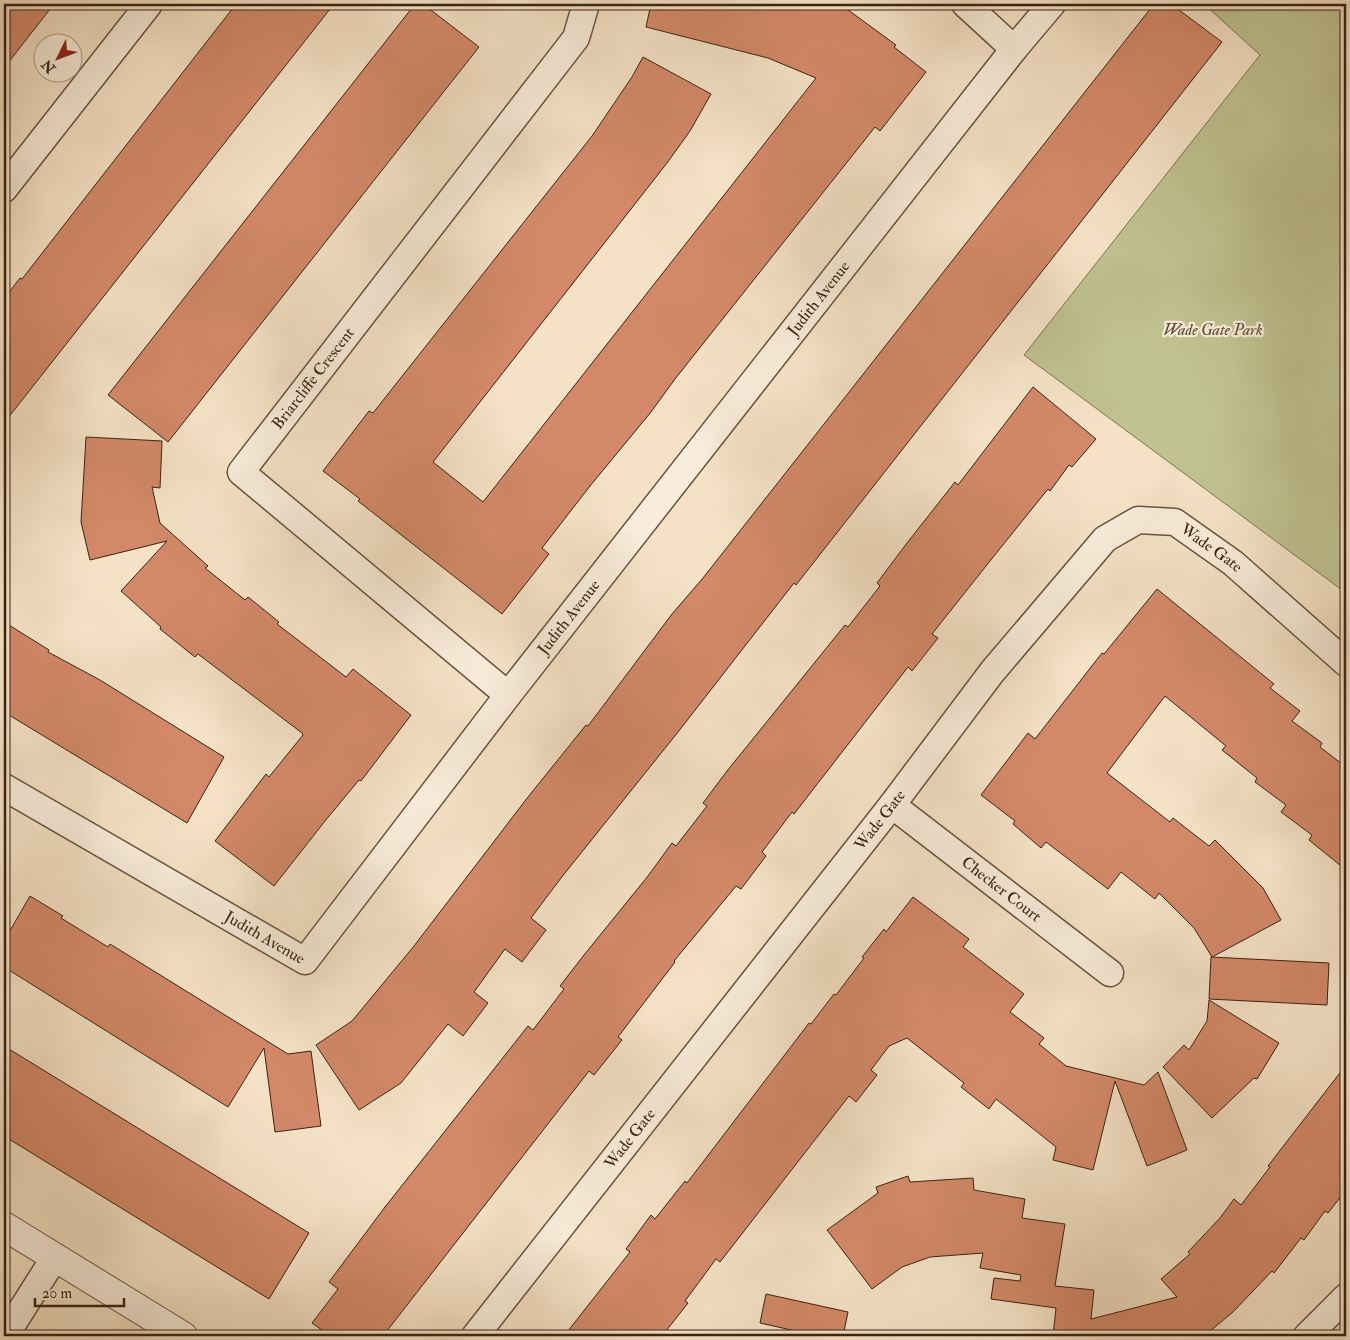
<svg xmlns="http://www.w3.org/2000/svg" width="1350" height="1340" viewBox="0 0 1350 1340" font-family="'IM FELL Double Pica',serif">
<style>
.green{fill:#c0c292;stroke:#7c7252}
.building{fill:#d38969;stroke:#392312}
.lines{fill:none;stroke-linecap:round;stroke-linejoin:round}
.minor-casing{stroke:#68533f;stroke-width:29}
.tertiary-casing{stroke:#68533f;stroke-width:30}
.minor{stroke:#f8ecda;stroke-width:26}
.tertiary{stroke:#f8ecda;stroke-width:28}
.labels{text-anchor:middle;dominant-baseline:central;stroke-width:4.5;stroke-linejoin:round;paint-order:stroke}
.street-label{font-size:16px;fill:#392312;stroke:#f8ecda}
.park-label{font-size:16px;font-style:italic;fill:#5b4b32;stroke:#f8ecda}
</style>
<rect width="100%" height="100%" fill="#f5e2c6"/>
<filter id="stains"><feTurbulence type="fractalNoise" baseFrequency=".004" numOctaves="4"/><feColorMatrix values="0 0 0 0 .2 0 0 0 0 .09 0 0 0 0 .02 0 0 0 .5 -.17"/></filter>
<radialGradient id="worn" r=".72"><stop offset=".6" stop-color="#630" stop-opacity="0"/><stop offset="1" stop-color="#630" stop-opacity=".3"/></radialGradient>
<polygon class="green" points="1204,4 1346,4 1346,593 1024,355 1260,55"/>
<g class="building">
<polygon points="4,4 54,4 4,68"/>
<polygon points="236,4 334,4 4,423 4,299 20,278 22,279"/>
<polygon points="415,4 423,4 479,47 168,442 108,395"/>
<polygon points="651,4 840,4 896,45 894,47 926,72 880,131 875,127 675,379 651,412 590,486 542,548 549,554 502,614 358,501 360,499 323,471 369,411 373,413 592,136 632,77 643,57 711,94 690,131 667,163 433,462 483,502 816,78 768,58 646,27"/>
<polygon points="1154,4 1171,4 1222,42 796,585 794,583 678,732 561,878 531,918 546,930 522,962 505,949 474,992 488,1003 463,1036 448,1024 401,1083 359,1110 316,1045 352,1021 414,946 528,797 586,725 588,726 672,614 703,578"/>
<polygon points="1033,387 1096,439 1072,467 1069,465 1050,491 1048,489 994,556 932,634 938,638 912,671 908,667 794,814 792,812 762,852 766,856 741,889 736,886 674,961 675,962 618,1037 622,1040 594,1075 589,1071 383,1336 330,1336 312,1323 338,1289 329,1282 385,1207 528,1026 533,1030 564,989 560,986 584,955 648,876 672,843 676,846 707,806 703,803 727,771 845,625 848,627 880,586 877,583 907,543 955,482 958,485"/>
<polygon points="86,437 162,441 160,488 152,487 160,523 208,566 205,568 245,600 248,597 279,622 277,624 346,677 353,669 411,715 361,781 359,780 325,821 274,886 215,841 266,774 269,777 303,735 302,733 198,654 195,657 160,629 161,627 121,591 167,541 90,560 81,522"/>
<polygon points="1157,589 1274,684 1270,688 1300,711 1292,721 1322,743 1320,747 1346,767 1346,870 1309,840 1312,835 1281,812 1286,805 1255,782 1257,778 1222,750 1226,746 1165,696 1107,773 1170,822 1173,818 1209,846 1215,840 1263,888 1281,920 1212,957 1194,928 1159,893 1155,899 1121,872 1108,889 1046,842 1041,848 1013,824 1015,821 981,795 1028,733 1035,739 1102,653 1104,654"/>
<polygon points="4,622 49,650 48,652 100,680 224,757 187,823 4,712"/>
<polygon points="30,896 63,916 61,918 108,947 110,944 288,1054 311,1051 321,1126 275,1132 264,1048 228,1107 4,967 4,941"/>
<polygon points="913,897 969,939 963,947 1024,994 1010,1012 1044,1038 1039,1044 1066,1066 1144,1085 1158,1072 1187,1150 1147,1166 1115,1081 1093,1170 1053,1160 1056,1147 996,1099 989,1109 961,1087 964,1083 907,1038 889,1046 871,1070 877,1075 856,1102 849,1096 720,1262 716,1259 685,1301 688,1303 662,1336 564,1336 630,1252 626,1249 651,1215 655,1219 685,1181 687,1183 809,1023 811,1024 834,994 836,995 864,958 862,957 884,929 886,932"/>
<polygon points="1211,957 1329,963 1327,1005 1209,999"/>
<polygon points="1209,1000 1279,1043 1257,1079 1254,1078 1212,1118 1163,1067 1184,1045 1189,1050 1207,1021"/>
<polygon points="4,1046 309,1233 269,1299 4,1136"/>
<polygon points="1346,1065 1346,1190 1328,1213 1325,1211 1304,1240 1301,1238 1274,1273 1272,1271 1233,1312 1204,1336 1053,1336 1056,1308 991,1299 994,1278 1020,1281 1021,1275 980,1268 983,1253 930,1257 902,1267 872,1289 827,1230 878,1193 876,1187 908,1176 910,1182 973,1178 974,1190 1025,1199 1022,1218 1065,1224 1055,1286 1094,1290 1091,1319 1177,1297 1161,1279 1190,1254 1188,1252 1220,1218 1234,1199 1241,1205 1270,1167 1268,1166"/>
<polygon points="766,1294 848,1312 843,1336 818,1336 760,1323"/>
</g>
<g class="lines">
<defs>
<g id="minor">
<polyline points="965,4 1014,49"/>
<polyline points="4,189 149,4"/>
<path id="s1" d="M 508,695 L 241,472 L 576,38 L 586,4"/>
<path id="s2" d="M 4,787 L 305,961 L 508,695 L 1014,49 L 1052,4"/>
<path id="s3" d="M 892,805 L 1110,973"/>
<polyline points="5,1336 55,1257"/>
<path id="s4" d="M 475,1336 L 892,805 L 992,672 L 1105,539 L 1138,520 L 1175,522 L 1233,563 L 1346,663"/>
<polyline points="1307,1336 1346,1297"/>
</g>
<polyline id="tertiary" points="4,1226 183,1336"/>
</defs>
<use href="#minor" class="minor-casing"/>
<use href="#tertiary" class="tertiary-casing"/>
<use href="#minor" class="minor"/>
<use href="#tertiary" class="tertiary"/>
</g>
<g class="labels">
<g class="street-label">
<text stroke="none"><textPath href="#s2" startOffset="1186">Judith Avenue</textPath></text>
<text stroke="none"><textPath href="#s1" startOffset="466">Briarcliffe Crescent</textPath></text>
<text stroke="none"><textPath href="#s4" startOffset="1136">Wade Gate</textPath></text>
<text stroke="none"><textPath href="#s2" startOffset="781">Judith Avenue</textPath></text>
<text stroke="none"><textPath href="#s4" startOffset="656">Wade Gate</textPath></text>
<text stroke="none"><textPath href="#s3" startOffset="138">Checker Court</textPath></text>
<text stroke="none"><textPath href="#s2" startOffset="301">Judith Avenue</textPath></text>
<text stroke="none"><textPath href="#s4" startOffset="251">Wade Gate</textPath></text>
</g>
<g class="park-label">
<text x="1213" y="330">Wade Gate Park</text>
</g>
</g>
<rect width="1350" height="1340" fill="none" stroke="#f5e2c6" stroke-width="20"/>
<rect x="5" y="5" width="1340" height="1330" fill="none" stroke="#392312" stroke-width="2.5"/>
<rect x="10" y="10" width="1330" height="1320" fill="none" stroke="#392312"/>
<g transform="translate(58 58) rotate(228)"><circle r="24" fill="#f8ecda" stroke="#ac9c8a"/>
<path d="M0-4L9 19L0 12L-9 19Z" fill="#8f2418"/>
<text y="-8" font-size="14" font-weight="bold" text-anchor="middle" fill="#392312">N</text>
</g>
<path d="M35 1298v8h89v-8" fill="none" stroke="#392312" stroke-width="2.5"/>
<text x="42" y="1298" font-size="15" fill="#392312" stroke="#f8ecda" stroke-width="4" paint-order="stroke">20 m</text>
<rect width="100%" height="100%" filter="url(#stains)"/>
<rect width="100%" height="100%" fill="url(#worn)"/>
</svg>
